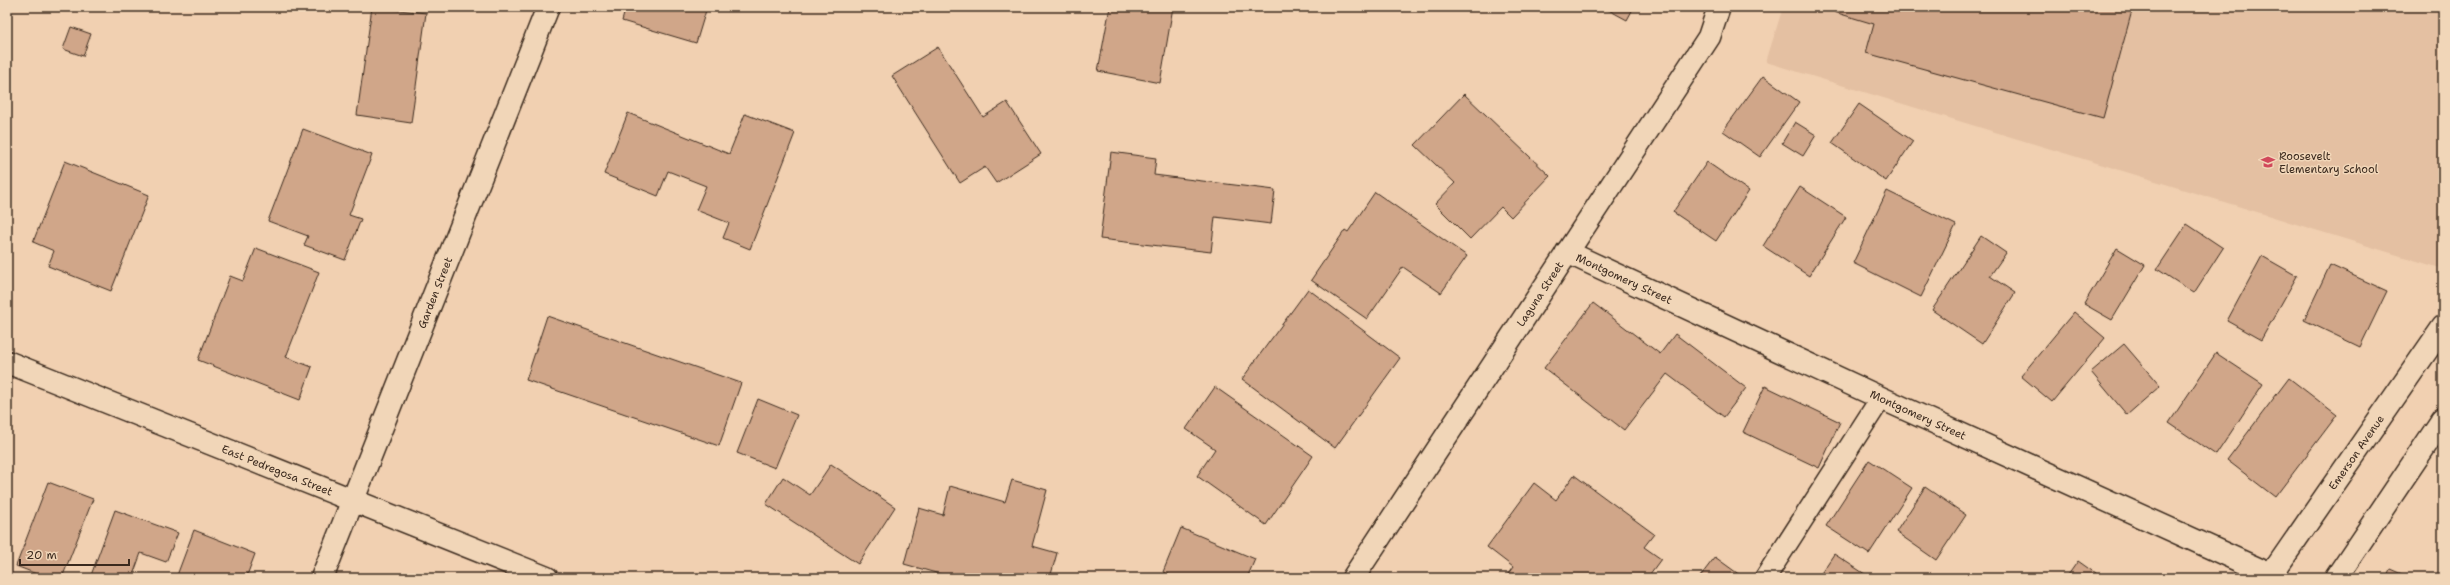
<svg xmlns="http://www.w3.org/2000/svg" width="2450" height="585" viewBox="0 0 2450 585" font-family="'Shantell Sans',sans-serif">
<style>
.built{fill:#e4c0a2}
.building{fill:#d0a689;stroke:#3b2a1e}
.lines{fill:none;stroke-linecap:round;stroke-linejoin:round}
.lane-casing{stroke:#3b2a1e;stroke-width:23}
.street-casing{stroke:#3b2a1e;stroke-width:25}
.secondary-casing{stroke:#3b2a1e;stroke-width:25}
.lane{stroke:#f1d6b8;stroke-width:20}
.street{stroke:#f1d6b8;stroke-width:22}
.secondary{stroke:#f1d6b8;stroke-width:22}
.labels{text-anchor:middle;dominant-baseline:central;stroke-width:3;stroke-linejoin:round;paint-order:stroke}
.poi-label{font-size:11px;fill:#3b2a1e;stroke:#f1d6b8;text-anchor:start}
.street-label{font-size:11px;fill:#3b2a1e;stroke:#f1d6b8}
</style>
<rect width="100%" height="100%" fill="#f1d0b1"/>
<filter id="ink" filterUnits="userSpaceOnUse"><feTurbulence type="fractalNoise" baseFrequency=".025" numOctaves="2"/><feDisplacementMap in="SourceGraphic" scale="8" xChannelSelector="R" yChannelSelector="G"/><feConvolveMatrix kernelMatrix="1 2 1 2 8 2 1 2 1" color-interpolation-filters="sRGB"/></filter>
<g filter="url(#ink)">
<polygon class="built" points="1783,7 2443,7 2443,262 2440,268 1766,62"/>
<g class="building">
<polygon points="372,7 426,13 411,123 357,115"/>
<polygon points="626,7 707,7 696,43 622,21"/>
<polygon points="1110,7 1173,7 1160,83 1098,71"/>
<polygon points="1603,7 1634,7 1627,20"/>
<polygon points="1836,7 2069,7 2080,10 2081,7 2133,7 2103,118 1866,53 1874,24 1834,12"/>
<polygon points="71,27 91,34 83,56 63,49"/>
<polygon points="938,47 983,117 1007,102 1041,154 996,183 985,167 960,183 892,76"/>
<polygon points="1763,76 1799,102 1760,157 1723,131"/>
<polygon points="1464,94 1550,176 1511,217 1501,207 1470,239 1435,204 1455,183 1415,145"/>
<polygon points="1859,104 1913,141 1886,181 1832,143"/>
<polygon points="628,113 729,154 745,114 795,133 750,249 723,238 729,223 696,210 706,186 668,171 658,196 604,174"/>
<polygon points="1795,122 1816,135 1803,156 1782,143"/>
<polygon points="303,129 372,155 349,215 361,219 345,260 304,245 308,236 268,221"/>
<polygon points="1111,152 1156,158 1154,175 1275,190 1271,224 1215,217 1211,252 1100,239"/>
<polygon points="65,161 149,195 111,291 48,266 54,251 33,242"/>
<polygon points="1707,162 1749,191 1716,241 1673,212"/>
<polygon points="1800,187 1846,217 1809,276 1763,246"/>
<polygon points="1887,191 1956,225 1921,297 1853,263"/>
<polygon points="1375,192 1467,256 1441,293 1403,267 1367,319 1311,280 1345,230 1348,232"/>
<polygon points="2187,224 2223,248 2194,293 2157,269"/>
<polygon points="1981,236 2006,253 1990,276 2015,293 1982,344 1932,310"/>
<polygon points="256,248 319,272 286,357 312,367 300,400 198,360 230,276 243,281"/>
<polygon points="2117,248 2145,265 2112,320 2084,304"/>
<polygon points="2262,256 2297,276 2261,340 2227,321"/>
<polygon points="2330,265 2387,291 2360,347 2304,320"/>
<polygon points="1308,289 1400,358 1335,448 1242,379"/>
<polygon points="1593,303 1660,354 1675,334 1746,388 1724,417 1667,374 1624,430 1544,368"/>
<polygon points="2074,312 2105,338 2052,402 2021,376"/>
<polygon points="547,316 741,383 719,446 526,380"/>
<polygon points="2124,344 2160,386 2127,415 2091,372"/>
<polygon points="2216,353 2263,384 2216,455 2169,423"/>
<polygon points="2289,378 2337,415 2275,497 2227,460"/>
<polygon points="1765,386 1840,422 1819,468 1743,432"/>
<polygon points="1215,387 1313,456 1266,525 1197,476 1215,449 1186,429"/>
<polygon points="758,399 797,415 775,468 737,453"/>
<polygon points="1869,460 1912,488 1869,554 1826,526"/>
<polygon points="831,464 895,507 858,564 766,504 783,477 810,495"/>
<polygon points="1574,475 1654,534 1644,547 1661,559 1647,578 1505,578 1513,567 1487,547 1534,483 1556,500"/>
<polygon points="1012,480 1047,490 1032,546 1057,553 1050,578 954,578 904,564 919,508 943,515 950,486 1005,502"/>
<polygon points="48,482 93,499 62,578 47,578 16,566"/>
<polygon points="1925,487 1966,515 1936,560 1896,532"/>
<polygon points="115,510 178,533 166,562 141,553 133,575 141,578 90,578"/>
<polygon points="1181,528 1255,559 1247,578 1176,578 1163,572"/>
<polygon points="194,530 255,554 246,578 176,578"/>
<polygon points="1834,554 1871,578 1818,578"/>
<polygon points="1715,557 1744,578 1699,578"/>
<polygon points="2078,561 2102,578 2066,578"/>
<polygon points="2390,569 2411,578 2386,578"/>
</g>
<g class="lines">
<defs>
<polyline id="lane" points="1765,578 1881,398"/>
<g id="street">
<path id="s1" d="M 1567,252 L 1881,398 L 2271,575"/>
<path id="s2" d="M 7,362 L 547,578"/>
<path id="s3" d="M 1353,578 L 1709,37 L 1719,7"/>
<path id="s4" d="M 2269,578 L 2443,327"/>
<polyline points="2336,578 2443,419"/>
</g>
<g id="secondary">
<path id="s5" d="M 322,578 L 548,7"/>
</g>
</defs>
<use href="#lane" class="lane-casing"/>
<use href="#street" class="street-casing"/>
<use href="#secondary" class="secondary-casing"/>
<use href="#lane" class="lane"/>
<use href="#street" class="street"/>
<use href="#secondary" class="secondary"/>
</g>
</g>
<defs>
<symbol id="school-bare" viewBox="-9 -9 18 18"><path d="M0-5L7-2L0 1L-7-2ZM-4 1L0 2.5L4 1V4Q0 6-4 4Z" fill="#d1495b" stroke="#f1d6b8" stroke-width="2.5" paint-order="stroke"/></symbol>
</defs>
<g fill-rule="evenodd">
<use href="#school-bare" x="2258" y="152" width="20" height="20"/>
</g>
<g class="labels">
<g class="poi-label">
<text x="2279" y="156">Roosevelt<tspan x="2279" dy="13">Elementary School</tspan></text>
</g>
<g class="street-label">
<text stroke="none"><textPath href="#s1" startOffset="63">Montgomery Street</textPath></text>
<text stroke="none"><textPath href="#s5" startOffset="307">Garden Street</textPath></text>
<text stroke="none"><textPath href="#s3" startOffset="340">Laguna Street</textPath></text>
<text stroke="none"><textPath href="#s1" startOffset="387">Montgomery Street</textPath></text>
<text stroke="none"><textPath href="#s4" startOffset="153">Emerson Avenue</textPath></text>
<text stroke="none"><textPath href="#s2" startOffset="291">East Pedregosa Street</textPath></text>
</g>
</g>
<rect width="2450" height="585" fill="none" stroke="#f1d6b8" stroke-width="24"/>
<rect x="12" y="12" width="2426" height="561" fill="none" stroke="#3b2a1e" stroke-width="1.5" filter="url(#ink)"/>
<path d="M20 559v6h109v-6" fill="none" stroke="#3b2a1e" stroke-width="2"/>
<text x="26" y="559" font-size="12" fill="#3b2a1e" stroke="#f1d6b8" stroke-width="3" paint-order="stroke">20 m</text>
</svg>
